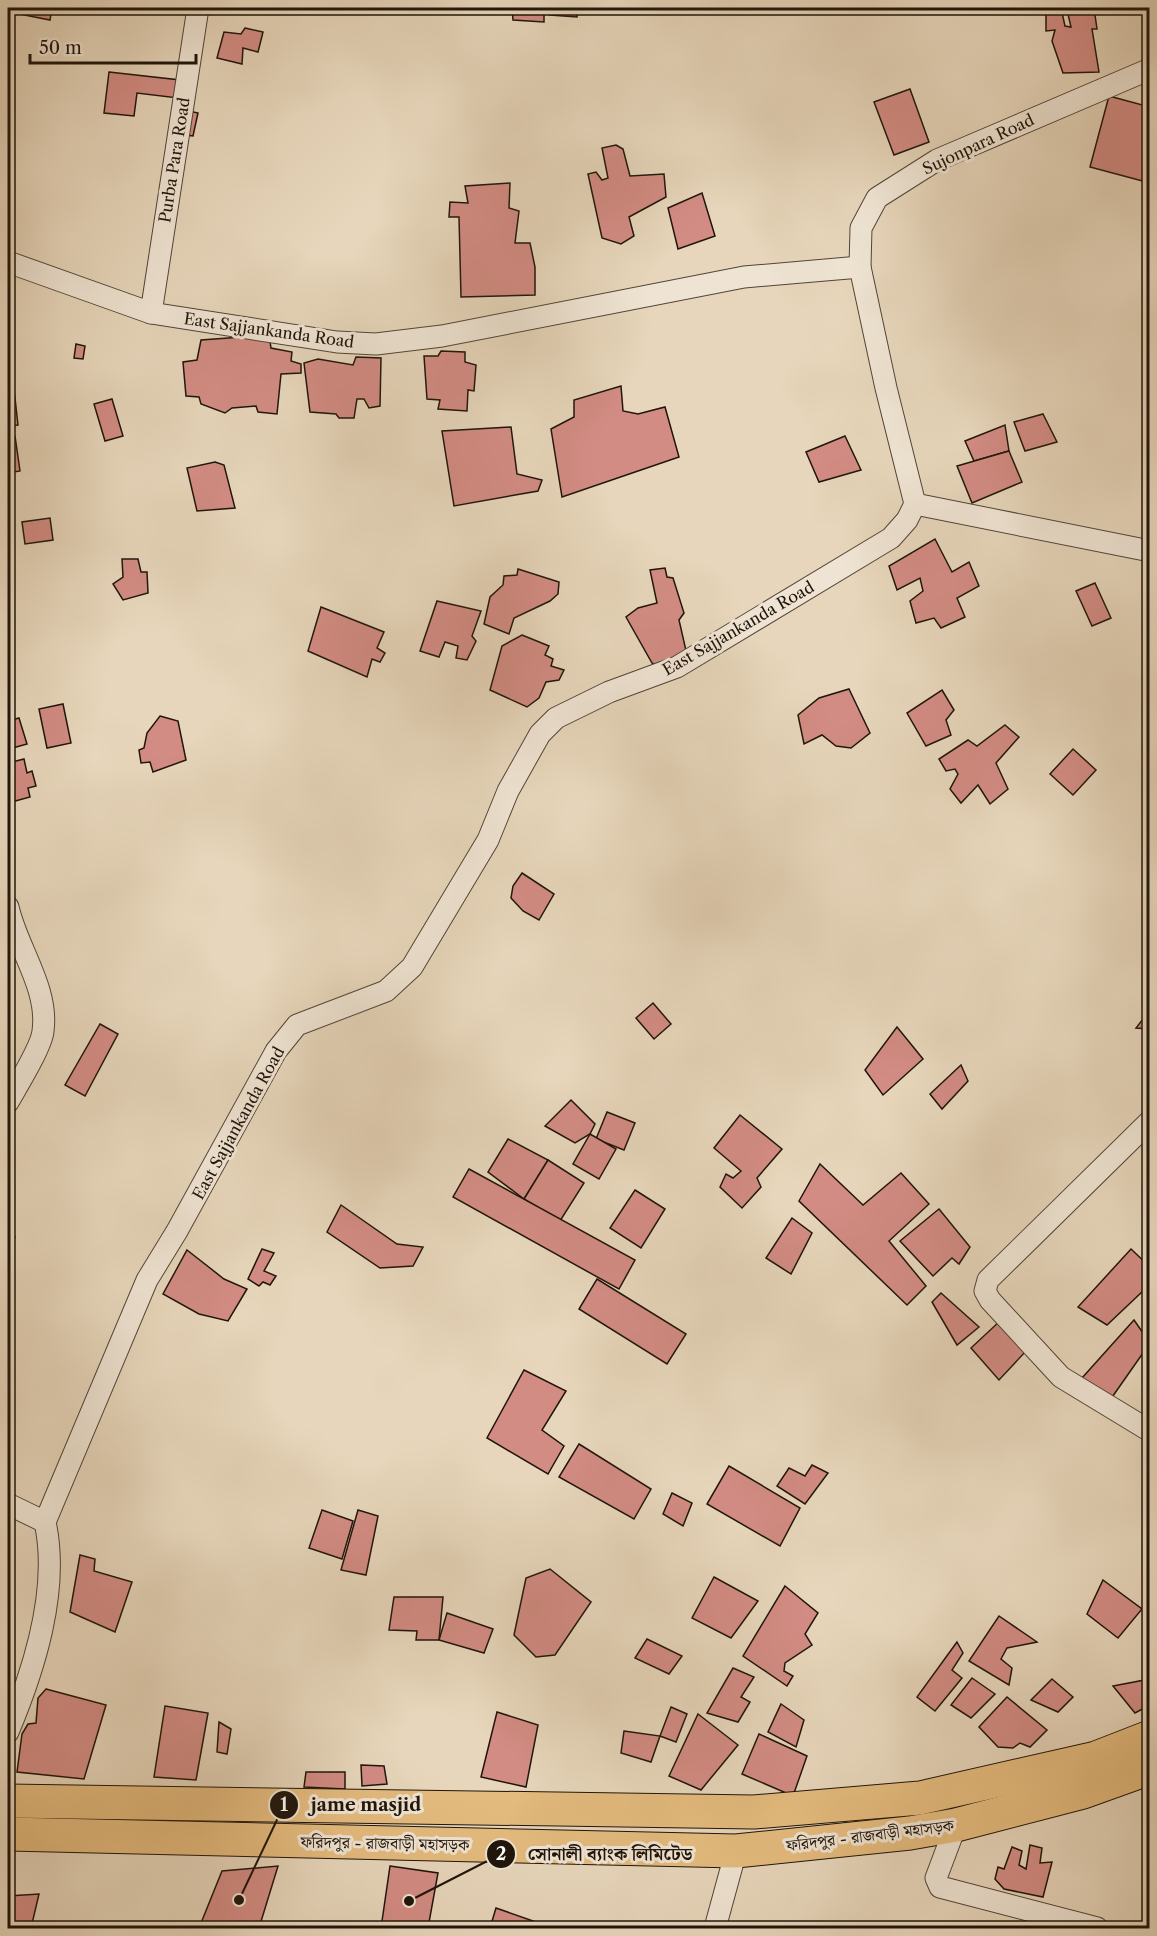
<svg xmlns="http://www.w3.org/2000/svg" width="1157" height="1936" viewBox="0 0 1157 1936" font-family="'Libre Caslon Text','Noto Serif Bengali',serif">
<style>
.building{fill:#d38c84;stroke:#1f150b;stroke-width:1.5}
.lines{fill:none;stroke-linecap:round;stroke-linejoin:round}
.street-casing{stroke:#514537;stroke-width:23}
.primary-casing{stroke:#1f150b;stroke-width:35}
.street{stroke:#efe4d3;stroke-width:21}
.primary{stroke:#e4bb7e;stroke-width:33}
.labels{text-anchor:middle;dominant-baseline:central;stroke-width:6;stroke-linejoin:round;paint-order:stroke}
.street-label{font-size:16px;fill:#1f150b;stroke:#efe4d3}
.leader{fill:none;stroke:#1f150b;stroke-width:2}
.callout-dot{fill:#1f150b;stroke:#efe4d3;stroke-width:2}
.mark-label{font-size:18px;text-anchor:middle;font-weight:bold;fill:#fff}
.callout-label{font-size:18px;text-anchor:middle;font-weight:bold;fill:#1f150b;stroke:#efe4d3;stroke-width:6;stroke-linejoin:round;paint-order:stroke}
</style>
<rect width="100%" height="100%" fill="#e7d6bb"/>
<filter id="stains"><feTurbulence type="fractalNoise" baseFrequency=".00333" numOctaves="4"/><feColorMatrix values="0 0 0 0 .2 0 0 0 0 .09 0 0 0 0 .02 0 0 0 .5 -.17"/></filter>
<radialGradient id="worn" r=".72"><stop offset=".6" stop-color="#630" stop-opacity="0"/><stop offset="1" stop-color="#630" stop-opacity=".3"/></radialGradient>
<g class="building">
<polygon points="20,8 52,8 50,20 19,14"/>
<polygon points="512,8 544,8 544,22 513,20"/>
<polygon points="551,8 577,8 577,17 550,15"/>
<polygon points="1046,8 1061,8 1065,26 1071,27 1068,14 1074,13 1073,8 1094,8 1097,29 1092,29 1099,72 1063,73 1052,41 1055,30 1046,31"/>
<polygon points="245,28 263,32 258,52 243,48 242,64 217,58 224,32 241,34"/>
<polygon points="109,72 180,80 178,98 137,93 134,116 104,113"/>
<polygon points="910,89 929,142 894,155 874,102"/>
<polygon points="1109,96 1150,107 1150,183 1090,167"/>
<polygon points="189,111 198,113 193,136 185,135"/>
<polygon points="616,145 623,149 630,176 664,174 666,197 629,217 634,236 621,244 602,238 588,174 596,172 602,180 608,178 602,148"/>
<polygon points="510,183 509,208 519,211 515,243 530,243 535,267 535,295 461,297 459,217 449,217 450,202 468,203 465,186"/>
<polygon points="702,193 715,236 678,249 668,208"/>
<polygon points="269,335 271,348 292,352 291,361 301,364 301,373 281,374 277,414 258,412 256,406 232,408 225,413 201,404 199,397 186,396 183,362 197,360 201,340"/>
<polygon points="76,344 85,346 83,359 74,358"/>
<polygon points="441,351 465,352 465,362 476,365 474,391 468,390 467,411 438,409 440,400 427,399 424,356 438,356"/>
<polygon points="356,357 381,358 380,406 369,408 364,399 357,399 354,418 339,418 336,414 310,412 304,363 318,359 353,365"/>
<polygon points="13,380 18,425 8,426 8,381"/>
<polygon points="621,386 623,411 638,414 665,407 679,457 562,497 551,429 574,417 574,400"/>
<polygon points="112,399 123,436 105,441 94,404"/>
<polygon points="1043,414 1057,442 1025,451 1014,422"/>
<polygon points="1005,425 1009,451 974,461 965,441"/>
<polygon points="511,427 517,474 542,480 538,491 454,506 442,431"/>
<polygon points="15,436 20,471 8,473 8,437"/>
<polygon points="845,436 861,470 819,482 806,452"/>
<polygon points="1009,451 1022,482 972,503 957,466"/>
<polygon points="215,462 224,465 235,508 197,511 187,468"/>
<polygon points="50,518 53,540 25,544 22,522"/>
<polygon points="935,539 952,572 969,562 979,586 957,598 965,617 941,628 934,618 916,623 910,601 923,591 920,578 897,590 889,566"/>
<polygon points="122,559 138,559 141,572 147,572 148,593 123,600 113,584 123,577"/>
<polygon points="665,568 667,577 673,578 684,613 679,620 687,655 661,668 652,663 626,617 638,608 657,603 650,570"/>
<polygon points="518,569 559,582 558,594 550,601 514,618 509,634 484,624 490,597 503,585 504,576 517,575"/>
<polygon points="1095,583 1111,618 1092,626 1076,591"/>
<polygon points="437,601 481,611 472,636 476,641 467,660 456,658 458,646 445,642 439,657 420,651"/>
<polygon points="321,607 384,632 377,648 385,653 380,662 372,659 367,677 308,651"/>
<polygon points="522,635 549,646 545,655 553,659 551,666 564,670 559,680 546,682 539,698 527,707 490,690 502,646"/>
<polygon points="849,689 870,733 851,748 836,746 822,735 804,744 798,715 819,698"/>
<polygon points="942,690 954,710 946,720 951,735 926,746 907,713"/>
<polygon points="63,704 71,743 47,748 39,709"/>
<polygon points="160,716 178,721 186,760 153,772 150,762 141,763 139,750 144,748 147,733"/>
<polygon points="19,718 27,744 9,749 8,721"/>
<polygon points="1005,725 1019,737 996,763 1008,789 990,804 978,785 961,803 950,789 958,774 955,769 946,771 939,759 968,740 977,746"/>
<polygon points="1073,749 1096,770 1073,795 1050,774"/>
<polygon points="24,759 27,773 32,771 36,786 28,788 30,797 8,803 8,763"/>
<polygon points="522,873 554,894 539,920 523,911 511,898 513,886"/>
<polygon points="653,1003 671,1024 654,1039 636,1018"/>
<polygon points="1150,1010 1150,1029 1136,1028"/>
<polygon points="100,1024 118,1034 85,1096 65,1085"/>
<polygon points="897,1027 923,1059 883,1095 865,1070"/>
<polygon points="961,1065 968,1081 942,1109 930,1094"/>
<polygon points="571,1100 595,1124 590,1134 575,1143 545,1126"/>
<polygon points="607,1112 635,1123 624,1150 596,1139"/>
<polygon points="740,1115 782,1149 757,1178 761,1187 742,1208 720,1187 726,1174 733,1178 741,1171 714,1148"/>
<polygon points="590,1134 616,1149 599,1179 573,1164"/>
<polygon points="508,1139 548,1160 524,1199 488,1172"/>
<polygon points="548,1160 584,1183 560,1221 524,1199"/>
<polygon points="820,1164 863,1205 901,1173 929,1204 889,1241 926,1286 907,1305 799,1201"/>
<polygon points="469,1169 635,1260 619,1289 453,1197"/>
<polygon points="635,1190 665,1209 641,1248 610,1228"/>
<polygon points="341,1205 397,1244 423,1247 413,1266 380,1268 327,1232"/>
<polygon points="939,1209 970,1247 959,1264 952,1258 933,1276 900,1241"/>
<polygon points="792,1218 812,1233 791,1274 766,1258"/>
<polygon points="8,1229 15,1237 8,1252"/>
<polygon points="262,1249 274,1253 264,1271 276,1276 270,1285 263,1282 259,1286 248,1279"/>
<polygon points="1131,1249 1150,1267 1150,1282 1144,1290 1107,1325 1078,1307"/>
<polygon points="187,1250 224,1279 247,1289 228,1321 199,1314 163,1294"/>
<polygon points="597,1279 686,1334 667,1364 579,1309"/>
<polygon points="941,1293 979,1327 957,1345 932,1302"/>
<polygon points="1001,1320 1026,1351 999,1380 971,1348"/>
<polygon points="1134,1320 1150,1343 1108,1403 1082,1378"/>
<polygon points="524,1370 566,1391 542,1430 564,1446 548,1474 487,1438"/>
<polygon points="579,1444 651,1489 634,1519 559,1477"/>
<polygon points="812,1465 828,1473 805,1504 777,1486 789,1468 805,1476"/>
<polygon points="729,1466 800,1508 780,1546 707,1504"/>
<polygon points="672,1493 692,1503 683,1526 663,1514"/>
<polygon points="322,1510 353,1521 342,1559 309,1548"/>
<polygon points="358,1510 378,1516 366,1575 341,1570"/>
<polygon points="8,1520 14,1522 8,1539"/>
<polygon points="80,1555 95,1559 94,1571 132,1582 115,1632 70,1612"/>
<polygon points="550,1569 591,1602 555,1655 536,1657 514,1635 526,1578"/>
<polygon points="714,1577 758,1601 731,1638 692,1618"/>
<polygon points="1103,1580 1142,1609 1118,1638 1087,1614"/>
<polygon points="785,1586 818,1613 805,1634 812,1645 785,1663 784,1671 793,1676 787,1686 743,1656"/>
<polygon points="394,1597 443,1597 439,1640 416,1640 417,1631 389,1630"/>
<polygon points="447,1613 493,1629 484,1653 439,1640"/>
<polygon points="999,1616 1037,1642 1007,1648 1001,1659 1012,1668 1009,1685 969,1661"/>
<polygon points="647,1639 682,1656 669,1674 635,1658"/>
<polygon points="957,1642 963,1653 952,1670 962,1678 935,1711 917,1697"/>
<polygon points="733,1668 754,1677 741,1697 750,1702 738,1722 707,1713"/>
<polygon points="972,1678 995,1694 971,1718 951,1705"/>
<polygon points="1052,1679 1073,1697 1058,1712 1031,1700"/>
<polygon points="1150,1679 1150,1705 1135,1713 1113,1686"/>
<polygon points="46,1689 106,1705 84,1779 17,1772 22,1734 28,1724 36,1723 38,1698"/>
<polygon points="1007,1697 1047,1730 1030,1747 1020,1743 1013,1748 998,1747 979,1727"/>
<polygon points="781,1704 804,1720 796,1747 768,1732"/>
<polygon points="165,1706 208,1713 196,1780 154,1777"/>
<polygon points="671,1707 687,1714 676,1742 660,1736"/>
<polygon points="497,1712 538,1725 526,1787 481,1777"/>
<polygon points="698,1714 738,1745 701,1790 669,1776"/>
<polygon points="219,1722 231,1729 227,1754 217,1752"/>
<polygon points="624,1731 660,1736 651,1762 621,1753"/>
<polygon points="759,1734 807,1756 793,1796 742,1774"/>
<polygon points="361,1765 384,1766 387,1784 362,1786"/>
<polygon points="306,1772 345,1772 345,1789 304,1787"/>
<polygon points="1030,1845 1042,1848 1040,1863 1052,1862 1043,1897 1004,1889 995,1879 998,1867 1004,1869 1012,1847 1022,1851 1019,1865 1026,1869"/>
<polygon points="278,1866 259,1928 199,1928 222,1871"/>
<polygon points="390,1866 438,1873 428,1928 381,1928"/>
<polygon points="39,1894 31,1928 8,1928 8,1896"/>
<polygon points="496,1908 553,1928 490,1928"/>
</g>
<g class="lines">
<defs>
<g id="street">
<polyline points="8,262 151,313 337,342 376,344 442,336 744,277 860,267"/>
<polyline points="151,313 198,8"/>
<polyline points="915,504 1150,551"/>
<path d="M 8,907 C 17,948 49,988 43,1031 C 42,1046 16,1088 8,1102"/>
<polyline points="1150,1121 988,1280 985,1291 990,1300 1061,1377 1150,1431"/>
<path d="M 8,1504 L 45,1522 C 60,1590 34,1670 8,1732"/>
<polyline points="45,1522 147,1280 177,1231 276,1051 297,1025 386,991 412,967 488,840 508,791 540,734 556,718 609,692 677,667 891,538 907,520 915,504 886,388 860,267 861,228 877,198 937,160 1150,69"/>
<polyline points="956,1825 936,1878 940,1887 1097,1928"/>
<polyline points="715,1928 736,1851"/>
</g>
<g id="primary">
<polyline points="8,1801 754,1812 920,1798 1096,1758 1150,1737"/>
<polyline points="8,1834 736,1851 910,1833 956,1825 1083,1792 1150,1768"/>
</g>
</defs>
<use href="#street" class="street-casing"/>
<use href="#primary" class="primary-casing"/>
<use href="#street" class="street"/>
<use href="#primary" class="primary"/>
</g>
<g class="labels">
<g class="street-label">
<text transform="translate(978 144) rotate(-25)">Sujonpara Road</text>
<text transform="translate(174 160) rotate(-81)">Purba Para Road</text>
<text transform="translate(269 330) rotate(8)">East Sajjankanda Road</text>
<text transform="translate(738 628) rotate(-30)">East Sajjankanda Road</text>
<text transform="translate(238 1123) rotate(-61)">East Sajjankanda Road</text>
<text transform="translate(870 1835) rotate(-7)">ফরিদপুর - রাজবাড়ী মহাসড়ক</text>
<text transform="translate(385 1843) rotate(1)">ফরিদপুর - রাজবাড়ী মহাসড়ক</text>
</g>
</g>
<path class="leader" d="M239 1900L284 1805M409 1901L501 1854"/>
<g class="callout-dot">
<circle cx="239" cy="1900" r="6"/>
<circle cx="409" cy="1901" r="6"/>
<circle cx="284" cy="1805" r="15"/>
<circle cx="501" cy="1854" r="15"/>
</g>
<g class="mark-label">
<text x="284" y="1811">1</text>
<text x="501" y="1860">2</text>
</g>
<g class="callout-label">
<text x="366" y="1811">jame masjid</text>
<text x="610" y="1860">সোনালী ব্যাংক লিমিটেড</text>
</g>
<rect width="1157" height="1936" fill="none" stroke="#e7d6bb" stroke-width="30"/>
<rect x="9" y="9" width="1139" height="1918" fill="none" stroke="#1f150b" stroke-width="3"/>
<rect x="15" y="15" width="1127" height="1906" fill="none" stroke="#1f150b" stroke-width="1.5"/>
<path d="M30 54v9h166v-9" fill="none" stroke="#1f150b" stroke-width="3"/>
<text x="39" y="54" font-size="18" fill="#1f150b" stroke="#efe4d3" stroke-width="4.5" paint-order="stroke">50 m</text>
<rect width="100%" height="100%" filter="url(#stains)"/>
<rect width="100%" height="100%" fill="url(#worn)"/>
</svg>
